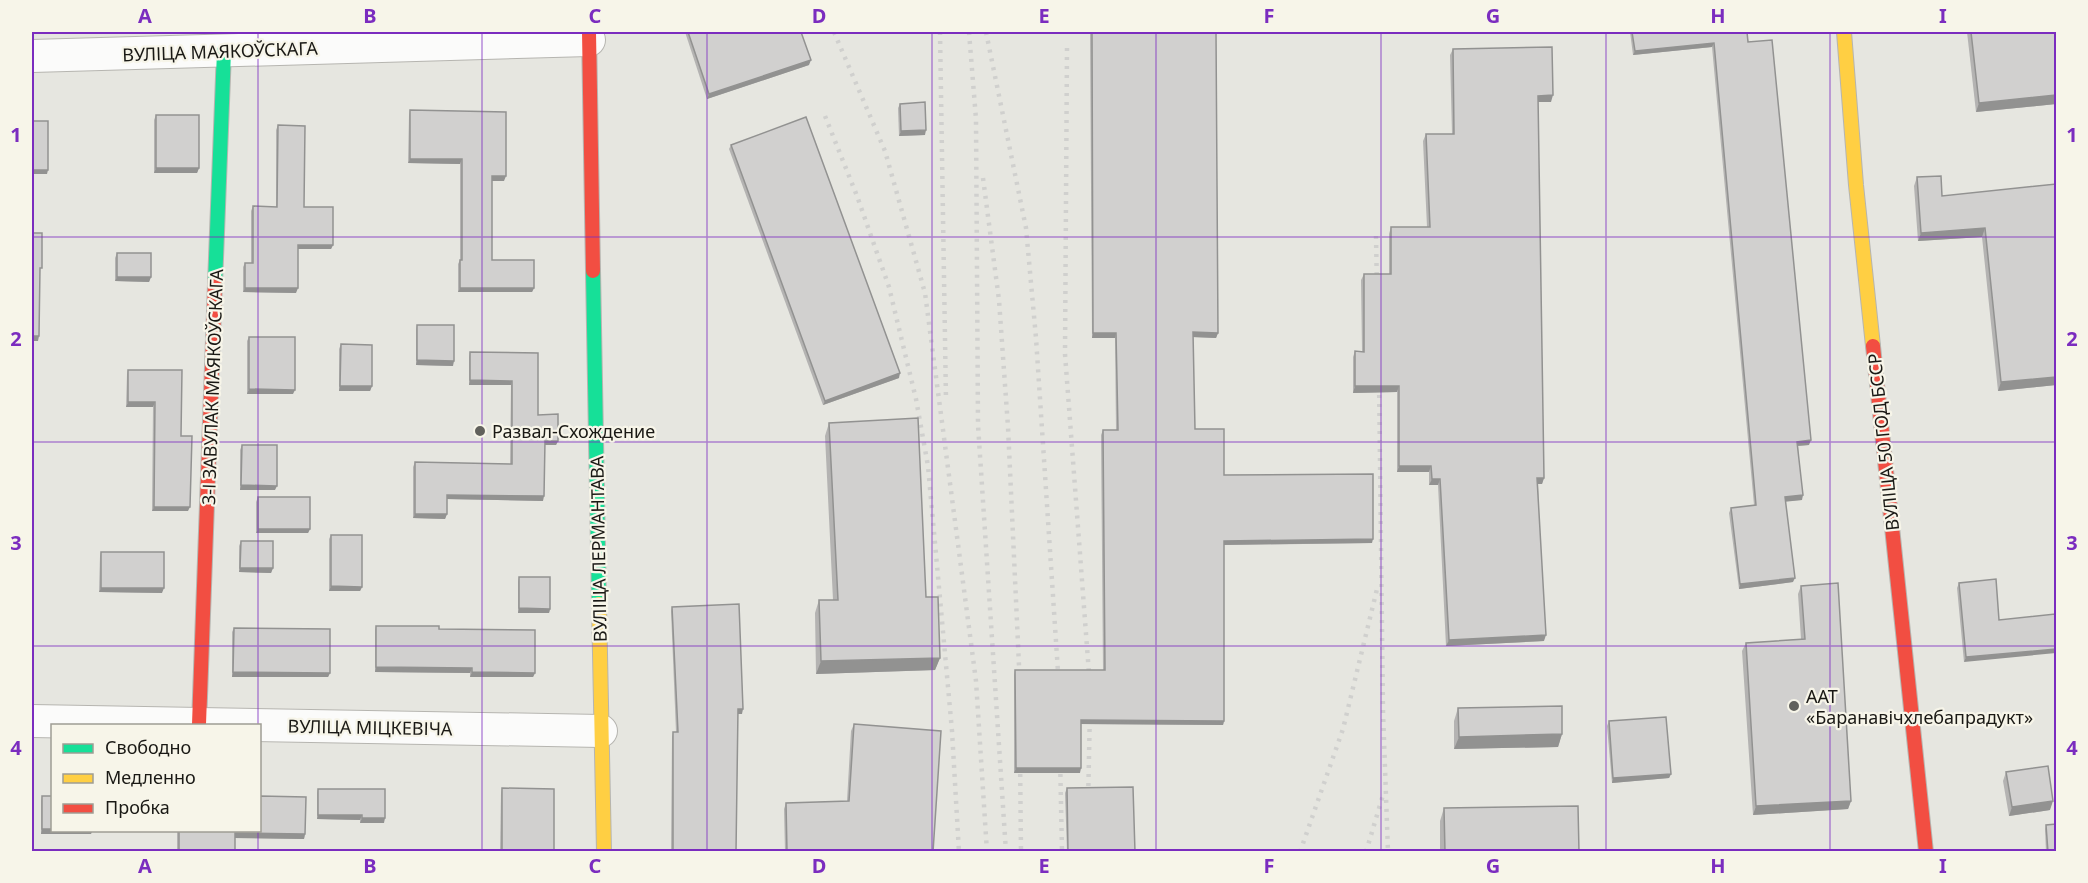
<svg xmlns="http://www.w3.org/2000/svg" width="2088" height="883" viewBox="0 0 2088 883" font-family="'Noto Sans',sans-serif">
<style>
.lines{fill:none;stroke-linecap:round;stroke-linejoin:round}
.street-casing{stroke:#b6b5b0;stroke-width:34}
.fast-casing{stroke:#b6b5b0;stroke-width:16}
.slow-casing{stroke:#b6b5b0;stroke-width:16}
.jam-casing{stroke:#b6b5b0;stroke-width:16}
.street{stroke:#fbfbfa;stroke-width:32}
.fast{stroke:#16e098;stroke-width:14}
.slow{stroke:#ffcf43;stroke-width:14}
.jam{stroke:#f24e42;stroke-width:14}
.rail{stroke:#d0d0ce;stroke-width:4.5;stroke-dasharray:3 6;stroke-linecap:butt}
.wall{fill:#b4b3b2}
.shaded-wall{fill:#929291}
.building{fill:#d1d0cf;stroke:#929291;stroke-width:1.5}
.grid{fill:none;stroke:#7b2cbf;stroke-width:1.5;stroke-opacity:0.55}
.poi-dot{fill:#61615c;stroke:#f7f5e9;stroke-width:2}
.labels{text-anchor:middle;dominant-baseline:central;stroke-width:4.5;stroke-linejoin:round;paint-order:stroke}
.street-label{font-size:18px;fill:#1a1915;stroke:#f7f5e9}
.poi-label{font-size:18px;fill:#1a1915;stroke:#f7f5e9;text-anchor:start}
.neatline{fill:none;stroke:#7b2cbf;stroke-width:2}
.grid-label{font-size:20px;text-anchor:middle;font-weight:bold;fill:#7b2cbf}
</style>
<rect width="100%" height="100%" fill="#e6e6e0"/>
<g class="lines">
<defs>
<g id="street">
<polyline points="32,56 589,40"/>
<polyline points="32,721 601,731"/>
</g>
<g id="fast">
<polyline points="593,271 599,604"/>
<polyline points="215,284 224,51"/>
</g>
<g id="slow">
<polyline points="1844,32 1856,185 1873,346"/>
<polyline points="599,604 604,852"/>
</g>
<g id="jam">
<polyline points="589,32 593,271"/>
<polyline points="1873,346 1926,852"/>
<polyline points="199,724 215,284"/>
</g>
</defs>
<use href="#street" class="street-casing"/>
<use href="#fast" class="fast-casing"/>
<use href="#slow" class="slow-casing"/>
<use href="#jam" class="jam-casing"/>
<use href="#street" class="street"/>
<use href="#fast" class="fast"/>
<use href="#slow" class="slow"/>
<use href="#jam" class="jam"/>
<g class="rail">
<polyline points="834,32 885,151 925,293 976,681 987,852"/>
<polyline points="940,32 946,400"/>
<polyline points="969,32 976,119 978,425 1006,852"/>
<polyline points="986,32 1026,228 1036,338 1059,687"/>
<polyline points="1067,48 1065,354 1090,687"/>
<polyline points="825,116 857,196 889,287 916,399 928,466 952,731 959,852"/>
<polyline points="983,178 999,300 1008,427 1020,687"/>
<polyline points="1376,236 1377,290"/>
<polyline points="1379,377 1383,712 1388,852"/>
<polyline points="1020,756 1021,852"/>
<polyline points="1060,756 1062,852"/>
<polyline points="1088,804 1090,708"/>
<polyline points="1300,852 1343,729 1378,585"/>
<polyline points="1366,852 1383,795"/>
</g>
</g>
<g class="wall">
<polygon points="685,32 801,32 809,65 707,99"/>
<polygon points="1090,32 1216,32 1218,333 1216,338 1193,337 1195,429 1224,475 1372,543 1224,545 1224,721 1223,725 1081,724 1080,773 1014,773 1014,675 1015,670 1103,670 1101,435 1103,430 1116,430 1115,338 1092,338"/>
<polygon points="1630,32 1747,32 1809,445 1798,446 1802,500 1785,501 1793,582 1739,589 1729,513 1731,508 1754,505 1712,47 1633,55"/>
<polygon points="1967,32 2056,32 2056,104 1976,112"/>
<polygon points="1453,49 1551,102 1538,102 1544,478 1542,484 1538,484 1544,641 1446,646 1438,485 1429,485 1429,472 1397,472 1397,392 1353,393 1353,357 1355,351 1362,351 1361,280 1364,274 1389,274 1389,234 1391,227 1427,227 1423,141 1426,134 1452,134 1450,55"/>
<polygon points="900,104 925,135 899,136 898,108"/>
<polygon points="410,110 504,181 492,181 492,260 534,288 532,292 458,292 458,264 460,260 460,164 408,163 409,115"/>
<polygon points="156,115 199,168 197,173 154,173 154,120"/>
<polygon points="278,125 304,207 333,245 331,249 298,249 296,293 243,292 243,267 245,263 251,263 251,211 253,206 276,207 276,130"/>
<polygon points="731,145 899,378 823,405 729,149"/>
<polygon points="1917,177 1942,196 2056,184 2056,385 1998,391 1982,237 1918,241 1914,186"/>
<polygon points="117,253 151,277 149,282 115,281 115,258"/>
<polygon points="417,325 453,366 416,365 416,329"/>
<polygon points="249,337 293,394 247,394 247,341"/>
<polygon points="341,344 372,386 370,391 339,391 339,349"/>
<polygon points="470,352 538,353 538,415 558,441 556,445 545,445 543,501 447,499 447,514 445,519 413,518 413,467 415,462 510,464 511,385 469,385 469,357"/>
<polygon points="128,370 181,436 188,511 152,511 153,407 126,407 127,374"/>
<polygon points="829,423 926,597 940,658 935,670 816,674 815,613 819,600 833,600 825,436"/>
<polygon points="242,445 275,490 240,490 240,450"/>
<polygon points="258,497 310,529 308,533 256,533 256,502"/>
<polygon points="331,535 362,587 360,591 329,591 329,539"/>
<polygon points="241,541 273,568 271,573 239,572 239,546"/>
<polygon points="101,552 162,593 99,592 100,556"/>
<polygon points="519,577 550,609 549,613 518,613 518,582"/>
<polygon points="1959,583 1999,620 1964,662 1957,588"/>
<polygon points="1801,586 1851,801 1848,809 1753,815 1742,651 1746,643 1801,639 1798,594"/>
<polygon points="672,607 742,714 738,714 736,852 671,852 672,737 673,732 676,732 671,611"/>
<polygon points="376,626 439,629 535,673 533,677 470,677 470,673 375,672 375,630"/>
<polygon points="234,628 330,673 328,677 232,677 232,632"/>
<polygon points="1458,708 1562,734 1558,747 1454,749 1454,721"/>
<polygon points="1609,721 1671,774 1669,778 1612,783 1607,726"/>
<polygon points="854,724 933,852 785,852 784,809 786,803 847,801 851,731"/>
<polygon points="2006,772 2050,810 2009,816 2003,781"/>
<polygon points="502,788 554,851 553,852 500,852 501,793"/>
<polygon points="1067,788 1135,852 1067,852 1065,793"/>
<polygon points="318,789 384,823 360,823 360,820 317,819 317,793"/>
<polygon points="42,796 52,831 92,831 91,834 41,834 41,801"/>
<polygon points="1444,808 1579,852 1440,852 1440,821"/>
<polygon points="2046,825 2056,852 2046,852 2045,829"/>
<polygon points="177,831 260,831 305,834 304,839 235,838 235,852 177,852"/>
</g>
<g class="shaded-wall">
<polygon points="1714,43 1712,47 1633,55 1635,51"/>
<polygon points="811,60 809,65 707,99 709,94"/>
<polygon points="1553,95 1551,102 1536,102 1538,96"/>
<polygon points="2056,95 2056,104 1976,112 1979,103"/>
<polygon points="926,130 925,135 899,136 901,131"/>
<polygon points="410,159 462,159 460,164 408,163"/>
<polygon points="156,168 199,168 197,173 154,173"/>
<polygon points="32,170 48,170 47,174 32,174"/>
<polygon points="492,176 506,176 504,181 490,181"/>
<polygon points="1985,228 1982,237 1918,241 1921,233"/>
<polygon points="298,245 333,245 331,249 296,249"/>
<polygon points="117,277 151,277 149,282 115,281"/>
<polygon points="245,288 298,288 296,293 243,292"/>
<polygon points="460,288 534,288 532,292 458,292"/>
<polygon points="1193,332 1218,333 1216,338 1192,337"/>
<polygon points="1093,333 1116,333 1115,338 1092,338"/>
<polygon points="32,336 39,336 38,341 32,341"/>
<polygon points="417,360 454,361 453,366 416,365"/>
<polygon points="900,373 899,378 823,405 825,401"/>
<polygon points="2056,377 2056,385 1998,391 2001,382"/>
<polygon points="470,380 512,381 511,385 469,385"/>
<polygon points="340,386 372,386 370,391 339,391"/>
<polygon points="1355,386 1399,386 1397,392 1353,393"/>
<polygon points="249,389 295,390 293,394 247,394"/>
<polygon points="128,402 155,402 153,407 126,407"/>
<polygon points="1811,440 1809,445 1796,446 1797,442"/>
<polygon points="545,441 558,441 556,445 543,445"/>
<polygon points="1399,466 1431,466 1429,472 1397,472"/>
<polygon points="1537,478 1544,478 1542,484 1535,484"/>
<polygon points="1432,479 1440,479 1438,485 1429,485"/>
<polygon points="241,485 277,486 275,490 240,490"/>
<polygon points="447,495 544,496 543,501 445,499"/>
<polygon points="1803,495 1802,500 1783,502 1785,497"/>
<polygon points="154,507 190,507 188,511 152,511"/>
<polygon points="415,514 447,514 445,519 413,518"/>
<polygon points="258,529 310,529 308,533 256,533"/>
<polygon points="1373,539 1372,543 1222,545 1224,541"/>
<polygon points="240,568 273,568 271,573 239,572"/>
<polygon points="1795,578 1793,582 1739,589 1740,584"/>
<polygon points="331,586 362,587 360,591 329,591"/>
<polygon points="101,588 164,588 162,593 99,592"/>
<polygon points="519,608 550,609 549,613 518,613"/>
<polygon points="1546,635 1544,641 1446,646 1449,640"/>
<polygon points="2056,649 2056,653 1964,662 1966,657"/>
<polygon points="940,658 935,670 816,674 821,661"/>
<polygon points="376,667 472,668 470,673 375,672"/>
<polygon points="233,672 330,673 328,677 232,677"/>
<polygon points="472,672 535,673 533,677 470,677"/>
<polygon points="738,709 743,709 742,714 736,714"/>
<polygon points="1081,720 1224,721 1223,725 1080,724"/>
<polygon points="1562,734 1558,747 1454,749 1459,737"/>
<polygon points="1016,768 1081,768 1080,773 1014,773"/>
<polygon points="1671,774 1669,778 1612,783 1613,778"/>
<polygon points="1851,801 1848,809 1753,815 1756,806"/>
<polygon points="2053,801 2050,810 2009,816 2012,807"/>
<polygon points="318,815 362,815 360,820 317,819"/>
<polygon points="362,818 385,818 384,823 360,823"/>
<polygon points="42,829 52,829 52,831 92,831 91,834 41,834"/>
<polygon points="235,833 305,834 304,839 233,838"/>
<polygon points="502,850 554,851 553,852 501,852"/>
</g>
<g class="building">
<polygon points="688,32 801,32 811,60 709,94"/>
<polygon points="1092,32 1216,32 1218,333 1193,332 1195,429 1224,429 1224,475 1373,474 1373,539 1224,541 1224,721 1081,720 1081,768 1016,768 1015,670 1105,670 1103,430 1118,430 1116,333 1093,333"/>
<polygon points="1632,32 1747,32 1748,42 1772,40 1811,440 1797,442 1803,495 1785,497 1795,578 1740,584 1731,508 1756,505 1714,43 1635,51"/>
<polygon points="1971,32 2056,32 2056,95 1979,103"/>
<polygon points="1552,47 1553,95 1538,96 1544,478 1537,478 1546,635 1449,640 1440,479 1432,479 1431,466 1399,466 1399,386 1355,386 1355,351 1364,352 1364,274 1391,274 1391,227 1430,227 1426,134 1454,134 1453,49"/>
<polygon points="925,102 926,130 901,131 900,104"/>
<polygon points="410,110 506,112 506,176 492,176 492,260 534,260 534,288 460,288 460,260 462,260 462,159 410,159"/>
<rect x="156" y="115" width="43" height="53"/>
<polygon points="806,117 900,373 825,401 731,145"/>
<rect x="32" y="121" width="16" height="49"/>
<polygon points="278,125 305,126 304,207 333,207 333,245 298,245 298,288 245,288 245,263 253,263 253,206 277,207"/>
<polygon points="1941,176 1942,196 2056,184 2056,377 2001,382 1985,228 1921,233 1917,177"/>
<polygon points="32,233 42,233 42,268 40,268 39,336 32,336"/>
<rect x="117" y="253" width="34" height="24"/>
<polygon points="417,325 454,325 454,361 417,360"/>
<polygon points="249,337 295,337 295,390 249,389"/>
<polygon points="341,344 372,345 372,386 340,386"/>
<polygon points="470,352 538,353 538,415 558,414 558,441 545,441 544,496 447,495 447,514 415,514 415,462 512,464 512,381 470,380"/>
<polygon points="128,370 182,370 181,436 192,436 190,507 154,507 155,402 128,402"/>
<polygon points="918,418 926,597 938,597 940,658 821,661 819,600 838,600 829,423"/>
<polygon points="242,445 277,445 277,486 241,485"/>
<rect x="258" y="497" width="52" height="32"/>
<polygon points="331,535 362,535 362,587 331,586"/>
<polygon points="241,541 273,541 273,568 240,568"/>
<rect x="101" y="552" width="63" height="36"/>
<polygon points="519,577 550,577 550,609 519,608"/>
<polygon points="1996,579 1999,620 2055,614 2056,631 2056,649 1966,657 1959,583"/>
<polygon points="1838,583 1851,801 1756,806 1746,643 1805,639 1801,586"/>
<polygon points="739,604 743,709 738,709 736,852 673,852 673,732 678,732 672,607"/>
<polygon points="376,626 439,626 439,629 535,630 535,673 472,672 472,668 376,667"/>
<polygon points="234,628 330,629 330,673 233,672"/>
<polygon points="1562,706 1562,734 1459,737 1458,708"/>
<polygon points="1666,717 1671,774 1613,778 1609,721"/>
<polygon points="854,724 941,731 933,852 787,852 786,803 849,801"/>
<polygon points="2048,766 2053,801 2012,807 2006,772"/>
<polygon points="1133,787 1135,852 1068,852 1067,788"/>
<polygon points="502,788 554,789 554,851 502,850"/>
<polygon points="318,789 385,789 385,818 362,818 362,815 318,815"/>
<rect x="42" y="796" width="10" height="33"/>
<polygon points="260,796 306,797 305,834 235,833 235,852 179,852 179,831 260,831"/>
<polygon points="1578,806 1579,852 1445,852 1444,808"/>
<polygon points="2056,824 2056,852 2048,852 2046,825"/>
</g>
<path class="grid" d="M 258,32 L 258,726M 482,32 L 482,852M 707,32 L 707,852M 932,32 L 932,852M 1156,32 L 1156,852M 1381,32 L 1381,852M 1606,32 L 1606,852M 1830,32 L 1830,852M 32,237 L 2056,237M 32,442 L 2056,442M 32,646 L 2056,646M 258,830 L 258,852"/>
<g class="poi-dot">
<circle cx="480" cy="431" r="6"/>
<circle cx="1794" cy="706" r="6"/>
</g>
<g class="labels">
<g class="street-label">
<text transform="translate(220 51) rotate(-2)">ВУЛІЦА МАЯКОЎСКАГА</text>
<text transform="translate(212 387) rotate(-88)">3-І ЗАВУЛАК МАЯКОЎСКАГА</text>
<text transform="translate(1883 442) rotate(-96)">ВУЛІЦА 50 ГОД БССР</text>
<text transform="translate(598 549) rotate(-91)">ВУЛІЦА ЛЕРМАНТАВА</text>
<text transform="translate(370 727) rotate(1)">ВУЛІЦА МІЦКЕВІЧА</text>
</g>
<g class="poi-label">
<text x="492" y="431">Развал-Схождение</text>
<text x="1806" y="696">ААТ<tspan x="1806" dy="21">«Баранавічхлебапрадукт»</tspan></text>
</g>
</g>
<rect width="2088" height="883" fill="none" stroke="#f7f5e9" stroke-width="66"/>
<rect x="51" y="724" width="210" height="108" fill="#f7f5e9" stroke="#9f9d94" stroke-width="1.5"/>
<rect x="63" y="744" width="30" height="9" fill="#16e098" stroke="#9f9d94" stroke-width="1.5"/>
<text x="105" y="754" font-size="18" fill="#1a1915">Свободно</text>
<rect x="63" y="774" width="30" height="9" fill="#ffcf43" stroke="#9f9d94" stroke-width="1.5"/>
<text x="105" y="784" font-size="18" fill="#1a1915">Медленно</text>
<rect x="63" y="804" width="30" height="9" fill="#f24e42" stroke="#9f9d94" stroke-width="1.5"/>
<text x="105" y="814" font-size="18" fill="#1a1915">Пробка</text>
<rect x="33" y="33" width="2022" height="817" class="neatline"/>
<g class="grid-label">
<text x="145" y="23">A</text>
<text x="370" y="23">B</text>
<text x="595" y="23">C</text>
<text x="819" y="23">D</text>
<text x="1044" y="23">E</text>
<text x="1269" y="23">F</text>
<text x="1493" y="23">G</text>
<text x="1718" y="23">H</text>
<text x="1943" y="23">I</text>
<text x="16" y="142">1</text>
<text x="2072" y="142">1</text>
<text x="16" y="346">2</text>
<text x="2072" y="346">2</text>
<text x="16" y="550">3</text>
<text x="2072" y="550">3</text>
<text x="16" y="755">4</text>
<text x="2072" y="755">4</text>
<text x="145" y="873">A</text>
<text x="370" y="873">B</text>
<text x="595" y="873">C</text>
<text x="819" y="873">D</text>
<text x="1044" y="873">E</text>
<text x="1269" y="873">F</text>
<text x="1493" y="873">G</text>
<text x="1718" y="873">H</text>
<text x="1943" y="873">I</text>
</g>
</svg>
